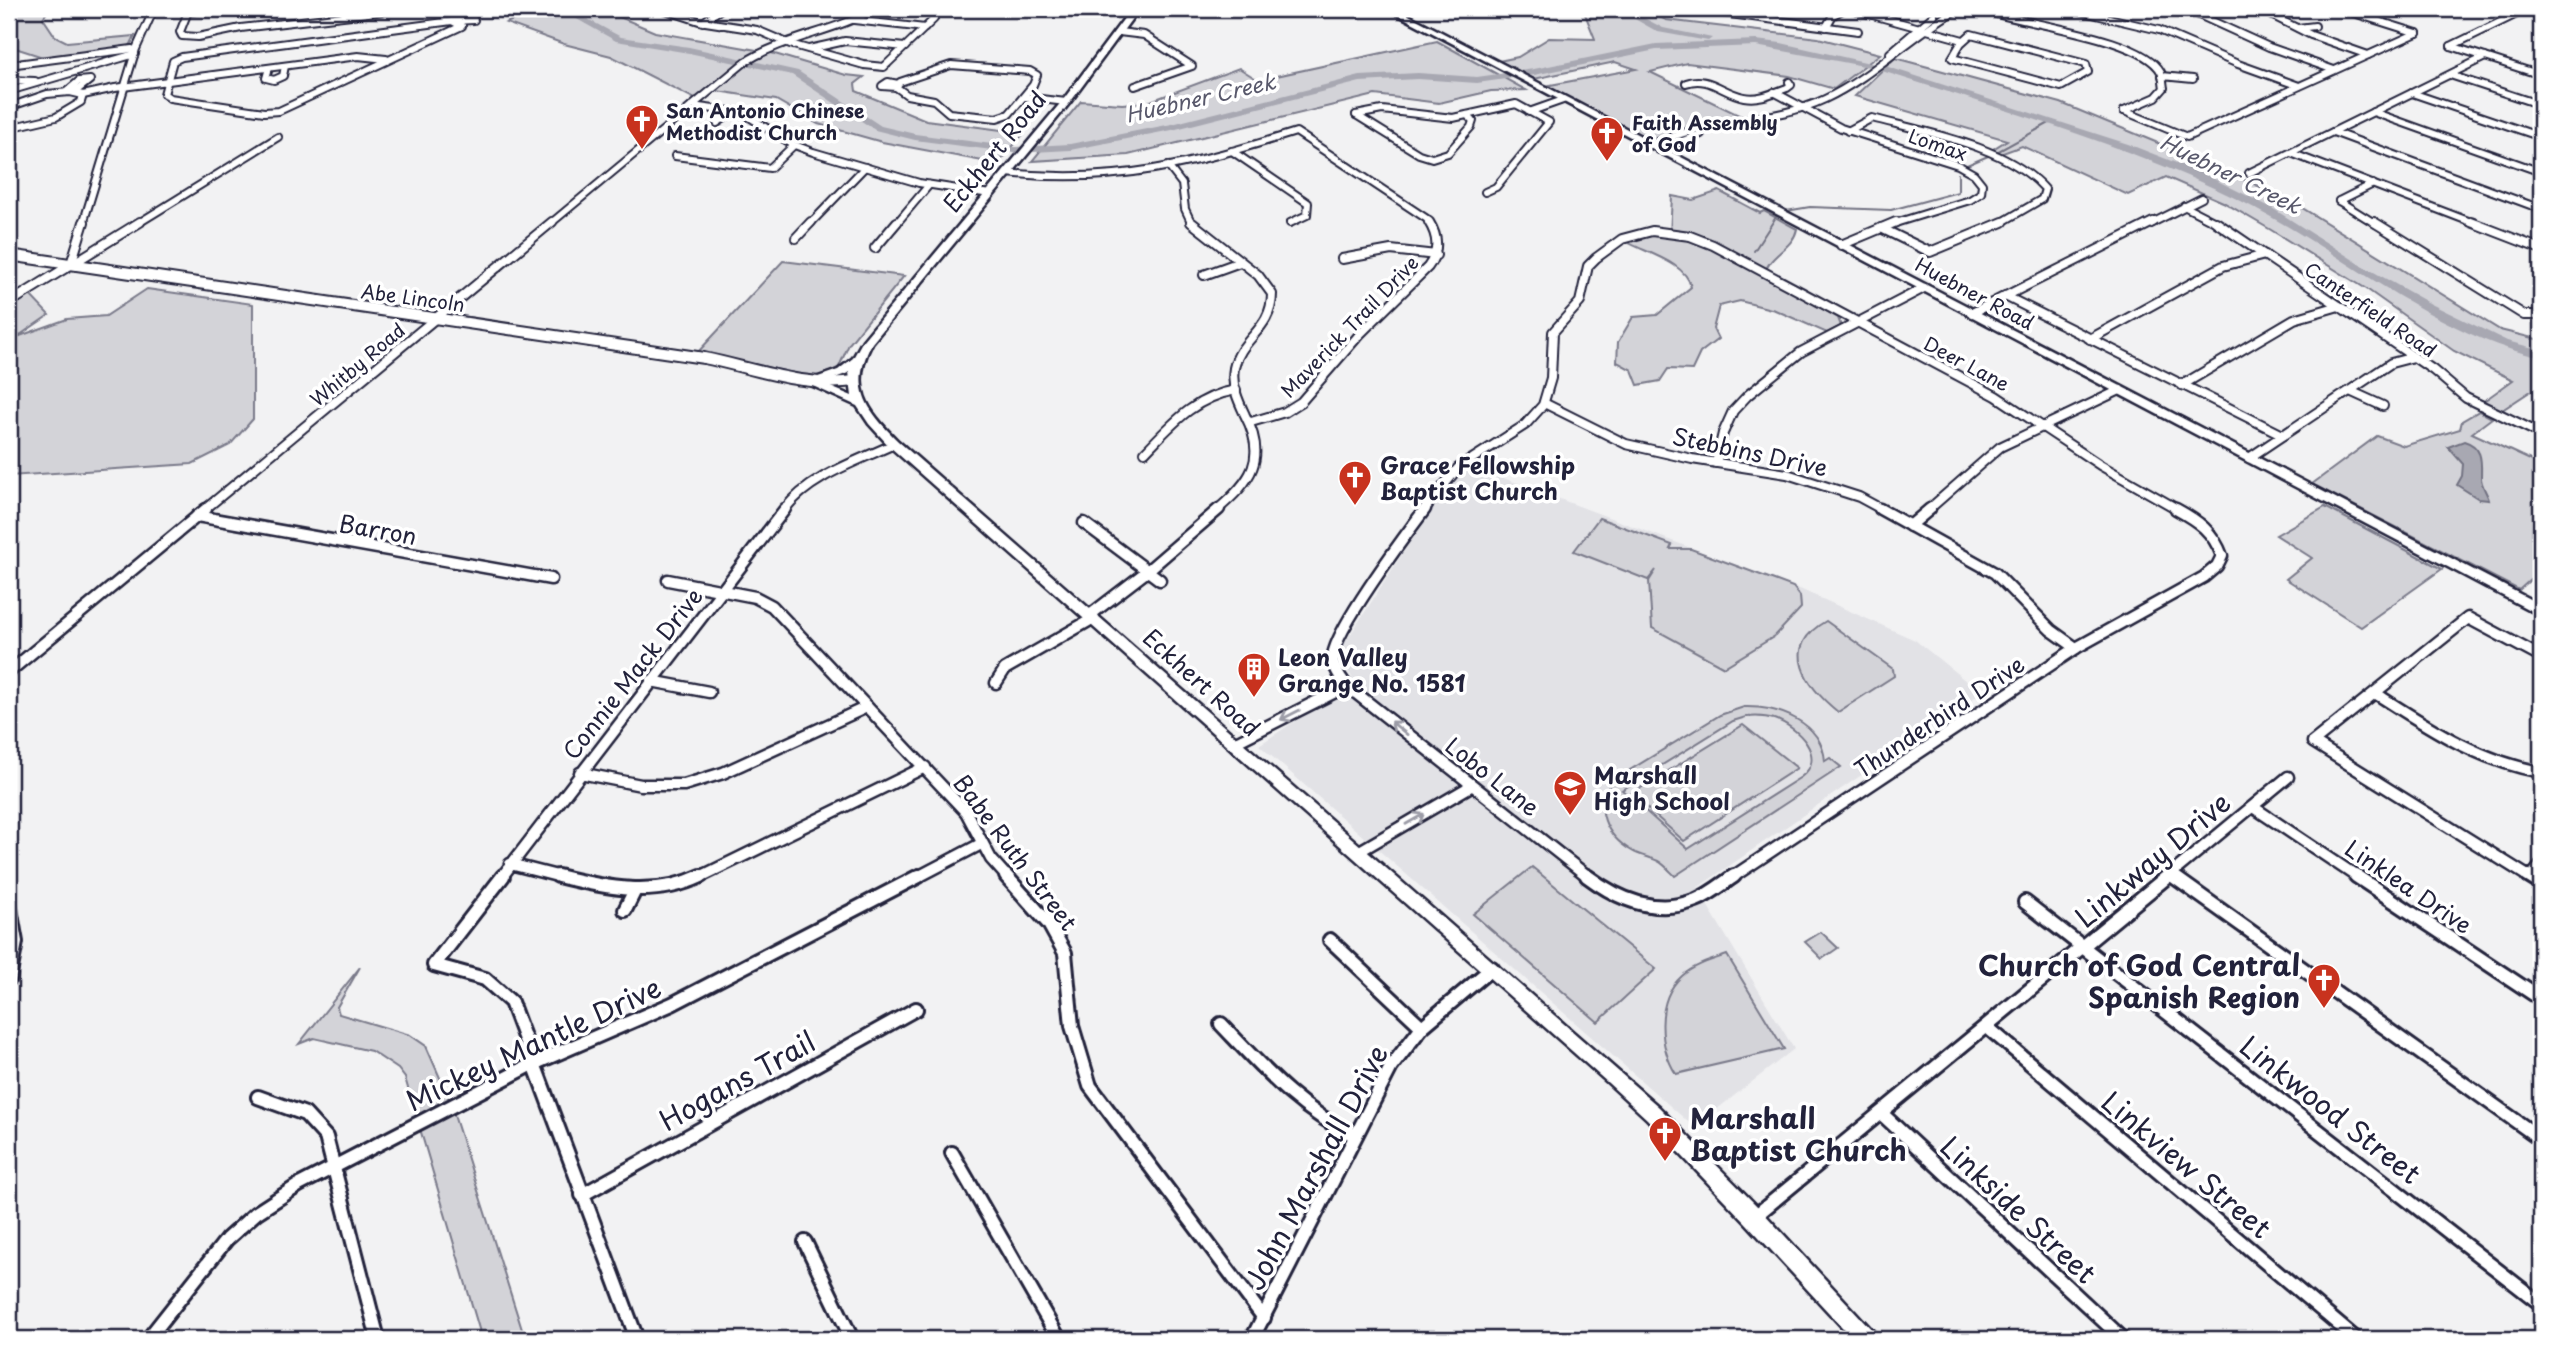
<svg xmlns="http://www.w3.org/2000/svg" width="2550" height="1348" viewBox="0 0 2550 1348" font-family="'Playpen Sans',sans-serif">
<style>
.built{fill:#e2e2e6}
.green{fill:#d3d3d8;stroke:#7a7a8a;stroke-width:2;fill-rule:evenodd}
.water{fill:#a8a8b2;stroke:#727282;stroke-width:2}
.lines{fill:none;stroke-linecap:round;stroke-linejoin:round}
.stream{stroke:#727282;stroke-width:2}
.river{fill:#a8a8b2;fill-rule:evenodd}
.minor-far3-casing{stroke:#22223b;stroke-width:10}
.minor-far2-casing{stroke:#22223b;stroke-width:12}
.minor-far1-casing{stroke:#22223b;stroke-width:15}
.minor-casing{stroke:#22223b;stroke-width:18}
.tertiary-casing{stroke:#22223b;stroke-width:14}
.secondary-casing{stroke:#22223b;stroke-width:5}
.primary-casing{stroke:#22223b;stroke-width:5}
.minor-far3{stroke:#fff;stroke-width:6}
.minor-far2{stroke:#fff;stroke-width:8}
.minor-far1{stroke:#fff;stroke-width:10}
.minor{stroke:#fff;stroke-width:12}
.tertiary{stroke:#fff;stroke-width:10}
.secondary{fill:#fff;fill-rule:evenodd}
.primary{fill:#fff;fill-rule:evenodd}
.oneway{stroke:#9c9ca7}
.labels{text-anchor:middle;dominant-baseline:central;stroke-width:7;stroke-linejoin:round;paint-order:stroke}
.far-poi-label{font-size:19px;font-weight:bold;fill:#22223b;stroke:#fff;text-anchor:start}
.far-street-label{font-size:19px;fill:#22223b;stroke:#fff}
.far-water-label{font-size:21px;font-style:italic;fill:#58586b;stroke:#fff}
.street-label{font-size:23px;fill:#22223b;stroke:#fff}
.poi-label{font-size:23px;font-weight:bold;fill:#22223b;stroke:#fff;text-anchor:start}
.near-street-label{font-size:28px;fill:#22223b;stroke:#fff}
.near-poi-label{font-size:28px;font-weight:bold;fill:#22223b;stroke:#fff;text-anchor:end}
</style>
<rect width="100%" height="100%" fill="#f2f2f3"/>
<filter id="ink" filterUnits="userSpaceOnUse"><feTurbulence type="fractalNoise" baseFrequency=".0143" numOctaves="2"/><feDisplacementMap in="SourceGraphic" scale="14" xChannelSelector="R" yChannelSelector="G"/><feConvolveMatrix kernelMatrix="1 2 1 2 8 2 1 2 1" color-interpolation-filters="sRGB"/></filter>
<g filter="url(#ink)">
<polygon class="built" points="1474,467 1793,586 1915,640 1981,693 1697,888 1794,1049 1694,1127 1259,745 1355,682 1343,664 1343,646 1449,481"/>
<g class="green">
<polygon points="9,9 49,9 43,18 55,36 67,42 135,36 129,48 46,58 9,46"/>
<polygon points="492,9 601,9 655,32 768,52 846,75 864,77 855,84 856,91 926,120 1024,133 998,164 882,142 818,124 776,100 717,91 693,98 611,56 564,44 506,23 527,14"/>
<polygon points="1583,9 1643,9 1666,20 1818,38 1880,54 1834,89 1789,76 1687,63 1650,72 1743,117 1690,126 1655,139 1647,139 1545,86 1636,69 1615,62 1534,79 1499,61 1518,57 1549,38 1595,39"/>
<polygon points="1437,41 1526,90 1491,91 1439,103 1375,95 1128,155 1032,161 1081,101 1122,104 1148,102 1239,68 1258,80"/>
<polygon points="1895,58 2061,103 2199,160 2286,198 2500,330 2541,340 2541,391 2531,391 2499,412 2481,403 2513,380 2454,351 2368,290 2271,230 2223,202 2166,177 2128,195 2022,146 2000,154 1990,151 2007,140 1855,96"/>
<path d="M 1719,191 L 1760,213 L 1764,211 L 1797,229 C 1793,249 1769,254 1764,275 L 1838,318 L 1841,326 L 1827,333 L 1775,310 L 1740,301 L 1719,306 L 1713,329 L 1718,339 L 1700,353 L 1692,370 L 1668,369 L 1660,381 L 1638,385 L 1632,370 L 1617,362 L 1618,342 L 1633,317 L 1657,315 L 1691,287 C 1686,262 1646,253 1625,241 L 1647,233 L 1670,235 L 1672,196 L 1693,200 Z"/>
<polygon points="783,261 904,276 849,344 839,367 824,376 816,378 698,352"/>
<polygon points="147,289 253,304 253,419 230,445 192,464 9,476 9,306 29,294 49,315 17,337 67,319 106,316"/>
<polygon points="2479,411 2492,418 2472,433 2541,465 2541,570 2519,590 2312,484 2377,436 2404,446 2460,429 2462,421"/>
<polygon points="2325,507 2442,569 2361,627 2286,579 2312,558 2276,535"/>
<polygon points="1599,518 1672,545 1670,549 1691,549 1793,587 1800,596 1801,608 1775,636 1724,667 1652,628 1649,581 1656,570 1648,580 1574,551"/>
<path d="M 1826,621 L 1893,669 L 1894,676 L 1838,712 C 1807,687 1778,648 1826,621 Z"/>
<path d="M 1744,707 C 1778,706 1822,722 1825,761 L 1830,758 L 1841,767 L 1675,876 C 1670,871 1664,864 1658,861 C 1650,857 1640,856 1632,851 C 1606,836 1592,807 1612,781 L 1720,715 ZM 1746,717 C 1755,716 1765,716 1774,719 C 1797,726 1828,757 1801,777 L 1688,849 L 1622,790 L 1733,721 Z"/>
<polygon points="1743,725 1797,768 1684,841 1631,794"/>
<polygon points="1532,867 1656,969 1598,1022 1473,914"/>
<polygon points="1821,932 1838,948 1822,959 1805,942"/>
<path d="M 1727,955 L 1784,1049 L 1676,1074 C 1659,1047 1655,1000 1682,976 C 1694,965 1712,960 1727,955 Z"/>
<polygon points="360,967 337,1007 339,1014 410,1035 426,1046 448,1096 525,1339 482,1339 405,1078 398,1069 371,1051 314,1038 299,1044"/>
</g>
<path class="water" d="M 2464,441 C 2484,447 2481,463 2481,478 C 2481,485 2487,493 2489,500 L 2479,499 L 2457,485 L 2462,476 L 2463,464 L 2448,447 Z"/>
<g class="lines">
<g class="stream">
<polyline points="2535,9 2541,11"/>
<polyline points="1995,153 2053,121"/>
<polyline points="1967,165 1988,156"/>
<polyline points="1786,211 1810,207 1891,210 1958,192 1958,174"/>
<polyline points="1754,251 1776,217"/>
</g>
<g class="river">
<polygon points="559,9 569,9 621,37 689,47 798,71 881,126 915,134 1015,147 1070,144 1172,124 1360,76 1418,73 1477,77 1534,69 1656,44 1756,40 1781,43 1874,64 1869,67 1756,46 1656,50 1534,75 1477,83 1418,79 1360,82 1172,130 1070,150 1015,153 915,140 875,130 792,75 689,53 616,41"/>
<polygon points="1617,9 1627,9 1663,28 1712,38 1708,41 1658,32"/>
<path d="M 1885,66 L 2128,144 L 2202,173 L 2272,208 L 2363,266 L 2431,304 L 2507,341 L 2541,350 L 2541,358 C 2429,332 2342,251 2241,201 C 2127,144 2003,110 1882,71 L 1880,69 Z"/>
</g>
<defs>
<g id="minor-far3">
<polyline points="189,9 180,32 182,36 198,37 241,28 385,11"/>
<polyline points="662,9 699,21 757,30 790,44 864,65 884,67 934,19"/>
<polyline points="928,9 945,9"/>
<polyline points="1692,9 1858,31"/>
<polyline points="1851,9 1963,40"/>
<path d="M 1980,9 C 2020,24 2142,36 2161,72 C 2163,76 2163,83 2164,88 L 2156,97 L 2124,111"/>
<polyline points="2071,9 2159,30 2238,64 2299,86"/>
<polyline points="2259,9 2311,35 2368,55"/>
<polyline points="2341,9 2417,33"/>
<polyline points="2188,10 2269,47 2334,70"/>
<polyline points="2403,11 2408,9"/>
<polyline points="187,12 216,9"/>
<polyline points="854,20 925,28"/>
<polygon points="452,21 462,26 279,111 264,112 170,98 164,94 173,61 182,57"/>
<polyline points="454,21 474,20"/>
<polyline points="703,22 721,9"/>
<polyline points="1826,27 1833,15 1844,9"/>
<polyline points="2298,28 2315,26"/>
<polyline points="1119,32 1144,35 1192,66 1135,86"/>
<polygon points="1971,34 2086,64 2088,72 2061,87 1952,58 1961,43"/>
<polyline points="2451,46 2541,75"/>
<polyline points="2451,46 2527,9"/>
<polyline points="809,49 845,41 905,47"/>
<polyline points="1890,53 1934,15"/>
<polyline points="9,65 132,49"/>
<polygon points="951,65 1030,71 1037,75 1033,85 1009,114 997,118 949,113 934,100 907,95 896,87 900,82"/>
<polyline points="269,68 266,78 274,80 283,76 285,66"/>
<polyline points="2450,75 2541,105"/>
<polyline points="2162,76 2193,79"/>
<polyline points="9,80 35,81"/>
<path d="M 1686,83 C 1709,75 1722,93 1744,97 C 1759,100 1773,93 1787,88 L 1791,85 L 1789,82"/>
<polyline points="896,87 882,86 888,82 898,84"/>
<polyline points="9,91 135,54"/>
<polyline points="66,92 79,81 90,80 75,92"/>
<polyline points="1774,92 1841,128 1958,165 1974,174 1982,184 1981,193 1970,200 1892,224"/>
<polyline points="2412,93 2541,137"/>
<polyline points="1024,97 1066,102"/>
<polyline points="692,106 743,113 792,144 813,152 919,183 990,194"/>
<polyline points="9,107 47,94 70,92 83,95 115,88 358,56 386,59"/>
<polyline points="2124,111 2187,137 2417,33"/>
<polyline points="1529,112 1563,100"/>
<polyline points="2373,112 2541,172"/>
<polyline points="1356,115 1382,110 1453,118 1516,104 1549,122 1496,187 1485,192"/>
<polyline points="1356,115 1419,154 1432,158 1448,153 1471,127 1473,121 1467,115"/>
<polyline points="717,123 735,111"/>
<polyline points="9,128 56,117 81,102 83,95"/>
<path d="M 1848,131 L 1872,118 C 1926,132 2007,146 2045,189 L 2042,199 L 1999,224"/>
<polyline points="2333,132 2541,209"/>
<path d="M 1649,145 C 1669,138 1689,130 1710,126 C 1749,118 1789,116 1825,99 C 1874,76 1911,35 1958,9"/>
<polyline points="1659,150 1701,134"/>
<polyline points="1232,151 1308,203 1307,215 1290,223"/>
<polyline points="2291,153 2476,224"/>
<polyline points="675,156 770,168 794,145"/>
<polyline points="1168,166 1182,184 1185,209 1192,224"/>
<path d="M 1007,173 C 1116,185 1193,164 1296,132 L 1427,219 L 1430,224"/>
<polyline points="2249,173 2485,57"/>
<polyline points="2339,201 2376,224"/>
<polyline points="2339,201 2373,184"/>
<polyline points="2184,206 2219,224"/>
<polyline points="83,224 136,49 154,9"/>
<polyline points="137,224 278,137"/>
<path d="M 550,224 L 745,62 C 785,37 834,32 875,9"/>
<polyline points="810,224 865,167"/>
<polyline points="896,224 929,185"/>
<polyline points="2150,224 2202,198"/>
</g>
<g id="minor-far2">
<path d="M 1191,222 L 1258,275 L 1272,294 C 1272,330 1240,338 1234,368 C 1231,385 1238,400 1245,415 C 1268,459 1251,481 1217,510"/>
<polyline points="2216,222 2433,370 2466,398 2541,434"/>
<polyline points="2374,222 2524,315 2541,315"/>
<polyline points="2471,222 2541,249"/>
<polyline points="1881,228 1930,252 2003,222"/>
<polyline points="796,238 811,222"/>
<polyline points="1841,245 1896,222"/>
<polyline points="875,248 897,222"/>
<polyline points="1342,259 1391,250 1436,255"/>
<polyline points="71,264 84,222"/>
<polyline points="1204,275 1240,262"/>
<polyline points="2005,296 2283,435"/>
<polyline points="9,303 140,222"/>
<polyline points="1972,313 2153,222"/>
<polyline points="2090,339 2223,266 2265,255"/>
<polyline points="2182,385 2294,319 2339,306"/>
<polyline points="2350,391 2383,406"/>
<polyline points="1544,403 1626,444 1692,459 1787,474 1859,497 1883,510"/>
<path d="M 1251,422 L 1285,412 L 1301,402 L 1360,334 L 1428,267 C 1439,252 1439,238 1429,222"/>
<path d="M 1145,452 C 1173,423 1195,397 1236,390"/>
<polyline points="2249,458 2391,363 2414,357"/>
<polyline points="1716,463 1723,433 1733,411 1748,395 1801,352 1924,288"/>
<polyline points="204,510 552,222"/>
<path d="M 784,510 C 810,476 856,462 894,444"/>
<polyline points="1424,510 1458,468 1525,425 1543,405 1551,378 1553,332 1580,302 1588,266 1596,258 1622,239 1652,231 1690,236 1713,245 1996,396 2100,465 2179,510"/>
<polyline points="1928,510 2000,447 2120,390"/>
</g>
<g id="minor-far1">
<path d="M 1425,509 C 1407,533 1333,632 1333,657 C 1333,668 1341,678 1347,686 L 1590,878"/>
<polyline points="1880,509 1995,573 2051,630 2076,648"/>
<polyline points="197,516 551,579"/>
<polyline points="1084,523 1160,580"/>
<polyline points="1910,526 1930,509"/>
<polyline points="668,580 755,597 772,606 966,812 991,859 1008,878"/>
<polyline points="1090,615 1146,572 1219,509"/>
<polyline points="9,672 206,509"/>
<polyline points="651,681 709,692"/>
<polyline points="996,683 1005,669 1094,618"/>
<path d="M 2375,693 C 2428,727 2478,761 2541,772"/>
<polyline points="1234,743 1347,686"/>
<polyline points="580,773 641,785 684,785 723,773 867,707"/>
<polyline points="2253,807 2359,878"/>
<polyline points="1358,852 1471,786"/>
<polyline points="510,864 565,878"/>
<polyline points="2170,874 2175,878"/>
<polyline points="2531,877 2541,865"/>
<polyline points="501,878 785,509"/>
<polyline points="698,878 925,767"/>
<polyline points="916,878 981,844"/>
<path d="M 1731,878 L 2076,648 L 2204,577 L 2217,566 L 2222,556 C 2213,531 2198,521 2176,509"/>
<polyline points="2166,878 2288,777"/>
<polyline points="2531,878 2313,742 2468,618 2541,657"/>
</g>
<g id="minor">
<polyline points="503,876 434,965 485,979 511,1002 637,1339"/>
<path d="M 558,876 C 606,888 655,898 701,876"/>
<polyline points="1006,876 1049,924 1065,953 1072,1026 1090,1086 1264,1318"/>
<path d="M 1587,876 C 1619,900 1656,916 1696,900 C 1709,895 1722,884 1734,876"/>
<polyline points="2173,876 2541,1139"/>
<polyline points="2356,876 2541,999"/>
<polyline points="2528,876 2541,884"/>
<polyline points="2025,902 2541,1304"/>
<polyline points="9,903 16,942 9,979"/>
<polyline points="625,910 635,890"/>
<polyline points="1330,940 1422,1027"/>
<path d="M 1221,1024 C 1262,1067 1299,1110 1354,1135"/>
<polyline points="1987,1027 2356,1339"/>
<polyline points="258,1097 305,1114 326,1137 378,1339"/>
<polyline points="1882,1114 2123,1339"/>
<polyline points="952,1153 1059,1339"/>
<polyline points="582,1195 916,1009"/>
<polyline points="1754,1217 2168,876"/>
<polyline points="805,1242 852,1339"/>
<polyline points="148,1339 227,1239 256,1213 299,1185 533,1064 672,1004 919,876"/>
<polyline points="1252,1339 1391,1067 1422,1027 1492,968"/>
</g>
<path id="tertiary" d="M 9,255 L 704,358 C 754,368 803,388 855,381"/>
<path id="secondary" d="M 1131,9 L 1139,9 L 1069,104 L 872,343 C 849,387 866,409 898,441 L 1659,1107 L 1761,1210 L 1874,1332 L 1877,1339 L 1853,1339 L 1747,1224 L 1647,1119 L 1608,1083 L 890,447 L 869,424 L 857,406 L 804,382 L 838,370 L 853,358 L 863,340 L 1063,100 ZM 849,372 L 852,396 L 821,383 L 846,374 Z"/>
<polygon id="primary" points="1387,9 1397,9 2541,605 2541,616"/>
</defs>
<use href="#minor-far3" class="minor-far3-casing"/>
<use href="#minor-far2" class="minor-far2-casing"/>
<use href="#minor-far1" class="minor-far1-casing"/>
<use href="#minor" class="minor-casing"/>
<use href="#tertiary" class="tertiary-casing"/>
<use href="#secondary" class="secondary-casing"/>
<use href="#primary" class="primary-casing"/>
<use href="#minor-far3" class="minor-far3"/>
<use href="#minor-far2" class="minor-far2"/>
<use href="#minor-far1" class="minor-far1"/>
<use href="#minor" class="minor"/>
<use href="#tertiary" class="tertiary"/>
<use href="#secondary" class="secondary"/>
<use href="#primary" class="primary"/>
</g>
<defs><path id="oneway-shaft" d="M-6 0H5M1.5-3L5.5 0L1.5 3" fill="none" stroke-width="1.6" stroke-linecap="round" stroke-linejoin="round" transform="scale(1.75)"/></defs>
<g class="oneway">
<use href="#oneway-shaft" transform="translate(1290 715) rotate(153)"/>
<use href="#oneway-shaft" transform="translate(1399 728) rotate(-141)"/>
<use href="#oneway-shaft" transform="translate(1415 819) rotate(-30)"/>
</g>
</g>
<defs>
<symbol id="church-pin" viewBox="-11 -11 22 30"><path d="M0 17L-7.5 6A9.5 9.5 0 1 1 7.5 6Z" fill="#c8321e" stroke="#fff"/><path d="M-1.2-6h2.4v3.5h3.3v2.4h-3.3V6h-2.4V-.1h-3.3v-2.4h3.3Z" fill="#fff"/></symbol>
<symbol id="building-pin" viewBox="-11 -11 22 30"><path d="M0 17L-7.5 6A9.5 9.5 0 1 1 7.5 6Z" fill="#c8321e" stroke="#fff"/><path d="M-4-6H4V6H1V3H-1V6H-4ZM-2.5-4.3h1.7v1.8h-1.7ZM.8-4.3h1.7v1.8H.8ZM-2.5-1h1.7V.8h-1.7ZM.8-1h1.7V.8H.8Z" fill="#fff"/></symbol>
<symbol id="school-pin" viewBox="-11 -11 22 30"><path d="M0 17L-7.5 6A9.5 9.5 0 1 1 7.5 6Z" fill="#c8321e" stroke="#fff"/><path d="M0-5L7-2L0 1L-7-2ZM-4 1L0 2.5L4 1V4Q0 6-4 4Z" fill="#fff"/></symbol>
</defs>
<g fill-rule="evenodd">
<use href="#church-pin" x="623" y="102" width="38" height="52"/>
<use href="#church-pin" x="1588" y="114" width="38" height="52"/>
<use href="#church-pin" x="1336" y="458" width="38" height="52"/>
<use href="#building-pin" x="1235" y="650" width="38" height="52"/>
<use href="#school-pin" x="1551" y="768" width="38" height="52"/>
<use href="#church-pin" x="2305" y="961" width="38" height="52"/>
<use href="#church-pin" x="1646" y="1114" width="38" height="52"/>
</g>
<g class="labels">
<g class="far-poi-label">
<text x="666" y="110">San Antonio Chinese<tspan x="666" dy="22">Methodist Church</tspan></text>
<text x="1632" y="122">Faith Assembly<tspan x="1632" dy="22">of God</tspan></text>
</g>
<g class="far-street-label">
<text transform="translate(1938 144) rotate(19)">Lomax</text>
<text transform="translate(1975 293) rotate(28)">Huebner Road</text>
<text transform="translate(413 297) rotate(8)">Abe Lincoln</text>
<text transform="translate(2371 309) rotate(34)">Canterfield Road</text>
<text transform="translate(1349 326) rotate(-46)">Maverick Trail Drive</text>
<text transform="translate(1967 363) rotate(28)">Deer Lane</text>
<text transform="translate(357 364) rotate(-40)">Whitby Road</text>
</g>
<g class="far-water-label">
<text transform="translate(1200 97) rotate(-13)">Huebner Creek</text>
<text transform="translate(2231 173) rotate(26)">Huebner Creek</text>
</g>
<g class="street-label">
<text transform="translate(994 151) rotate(-51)">Eckhert Road</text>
<text transform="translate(1750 451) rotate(12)">Stebbins Drive</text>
<text transform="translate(378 529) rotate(10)">Barron</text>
<text transform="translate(632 673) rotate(-52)">Connie Mack Drive</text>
<text transform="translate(1202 682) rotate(42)">Eckhert Road</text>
<text transform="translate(1939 716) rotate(-34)">Thunderbird Drive</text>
<text transform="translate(1493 776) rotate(38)">Lobo Lane</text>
<text transform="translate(1016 852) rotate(53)">Babe Ruth Street</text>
<text transform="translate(2409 886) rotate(34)">Linklea Drive</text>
</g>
<g class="poi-label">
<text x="1380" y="464">Grace Fellowship<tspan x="1380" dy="26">Baptist Church</tspan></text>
<text x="1278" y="656">Leon Valley<tspan x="1278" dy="26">Grange No. 1581</tspan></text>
<text x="1594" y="774">Marshall<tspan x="1594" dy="26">High School</tspan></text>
</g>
<g class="near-street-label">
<text transform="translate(2152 859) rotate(-40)">Linkway Drive</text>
<text transform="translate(533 1043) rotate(-25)">Mickey Mantle Drive</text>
<text transform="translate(737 1080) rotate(-29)">Hogans Trail</text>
<text transform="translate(2331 1109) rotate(38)">Linkwood Street</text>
<text transform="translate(2187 1164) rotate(40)">Linkview Street</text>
<text transform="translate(1315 1167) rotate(-62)">John Marshall Drive</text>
<text transform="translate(2019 1209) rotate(43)">Linkside Street</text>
</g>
<g class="near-poi-label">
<text x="2300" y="964">Church of God Central<tspan x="2300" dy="32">Spanish Region</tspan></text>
<text x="1690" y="1117" text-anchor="start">Marshall<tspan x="1690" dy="32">Baptist Church</tspan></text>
</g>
</g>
<rect width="2550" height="1348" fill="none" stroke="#fff" stroke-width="35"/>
<rect x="18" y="18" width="2515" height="1313" fill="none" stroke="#22223b" stroke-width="2.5" filter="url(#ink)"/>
</svg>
